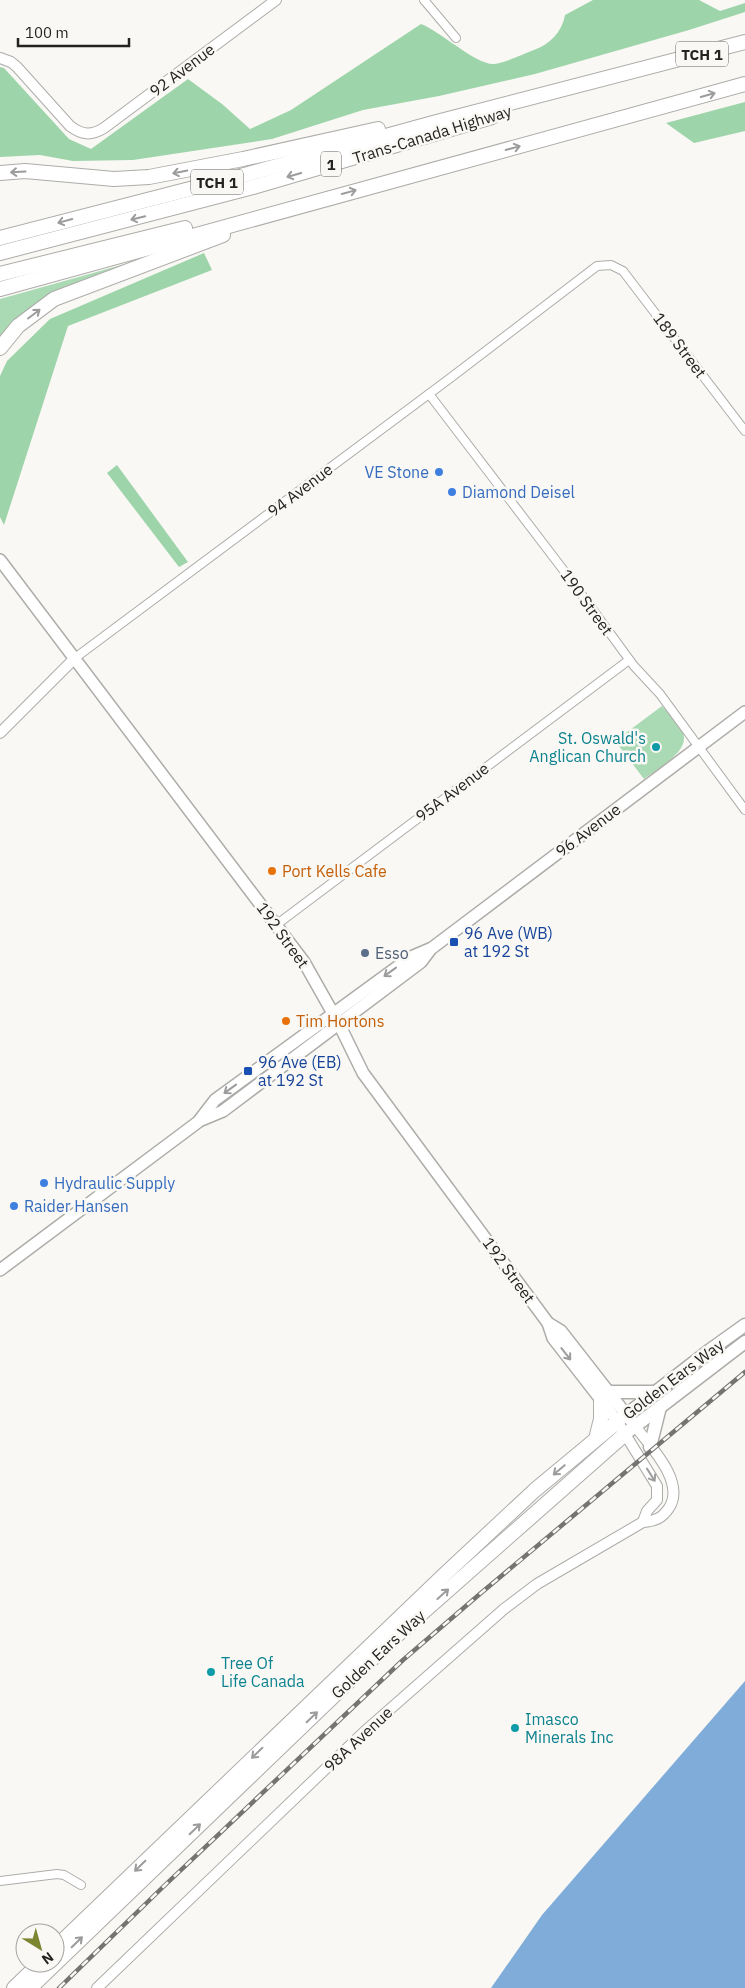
<svg xmlns="http://www.w3.org/2000/svg" width="745" height="1988" viewBox="0 0 745 1988" font-family="'IBM Plex Sans',sans-serif">
<style>
.green{fill:#aadab3}
.forest{fill:#9ed4a9}
.water{fill:#7facd9}
.lines{fill:none;stroke-linecap:round;stroke-linejoin:round}
.minor-casing{stroke:#adaca9;stroke-width:10}
.tertiary-casing{stroke:#adaca9;stroke-width:12}
.secondary-casing{stroke:#adaca9;stroke-width:14}
.primary-casing{stroke:#adaca9;stroke-width:15}
.motorway-casing{stroke:#adaca9;stroke-width:16}
.minor{stroke:#fff;stroke-width:8}
.tertiary{stroke:#fff;stroke-width:10}
.secondary{stroke:#fff;stroke-width:11}
.primary{stroke:#fff;stroke-width:12}
.motorway{stroke:#fff;stroke-width:14}
.rail-casing{stroke:#757472;stroke-width:4.5}
.rail{stroke:#f9f8f5;stroke-width:2.5;stroke-dasharray:8;stroke-linecap:butt}
.oneway{stroke:#9c9c9c}
.shop-dot{fill:#3f7fe0;stroke:#f9f8f5;stroke-width:2}
.culture-dot{fill:#0f9aa8;stroke:#f9f8f5;stroke-width:2}
.food-dot{fill:#e8710a;stroke:#f9f8f5;stroke-width:2}
.transit-dot{fill:#1a4fb4;stroke:#f9f8f5;stroke-width:2}
.service-dot{fill:#5c6f8a;stroke:#f9f8f5;stroke-width:2}
.labels{text-anchor:middle;dominant-baseline:central;stroke-width:5;stroke-linejoin:round;paint-order:stroke}
.shield{fill:#f9f8f5;stroke:#646361;stroke-width:1}
.shield-label{font-size:15px;font-weight:bold;fill:#242322}
.street-label{font-size:16px;fill:#242322;stroke:#f9f8f5}
.shop-label{font-size:16px;fill:#366cbe;stroke:#f9f8f5;text-anchor:start}
.culture-label{font-size:16px;fill:#0d838f;stroke:#f9f8f5;text-anchor:start}
.food-label{font-size:16px;fill:#c56008;stroke:#f9f8f5;text-anchor:start}
.transit-label{font-size:16px;fill:#164399;stroke:#f9f8f5;text-anchor:start}
.service-label{font-size:16px;fill:#4e5e75;stroke:#f9f8f5;text-anchor:start}
</style>
<rect width="100%" height="100%" fill="#f9f8f5"/>
<g class="green">
<polygon points="125,264 126,266 80,283 0,340 0,299"/>
<path d="M 662,706 C 669,714 677,722 682,731 C 693,750 657,769 644,779 L 615,741 Z"/>
</g>
<g class="forest">
<path d="M 593,0 L 699,0 L 720,11 L 745,3 L 745,12 L 689,30 L 535,74 L 439,96 L 363,110 L 272,139 L 133,160 L 73,161 L 40,155 L 0,157 L 0,67 L 4,68 L 69,139 L 91,149 L 188,79 L 222,104 L 250,129 L 291,110 L 421,24 C 440,31 476,65 494,64 C 505,63 523,54 534,50 C 550,44 562,32 565,15 Z"/>
<polygon points="745,102 745,131 694,143 666,123"/>
<polygon points="204,253 212,270 68,326 4,525 0,517 0,376 7,361 50,319"/>
<polygon points="117,465 188,562 179,567 107,473"/>
</g>
<polygon class="water" points="745,1681 745,1988 491,1988 542,1915"/>
<g class="lines">
<defs>
<g id="minor">
<polyline points="424,0 456,38"/>
<polyline points="429,394 571,580 634,666 660,694 745,810"/>
<polyline points="75,658 449,379 597,266 611,265 623,271 745,431"/>
<polyline points="276,925 629,660"/>
<polyline points="0,1881 57,1874 64,1875 81,1885"/>
</g>
<g id="tertiary">
<path d="M 0,58 L 11,62 L 17,67 L 70,126 C 82,135 91,136 104,128 L 276,0"/>
<polyline points="0,733 75,658"/>
<polyline points="625,1434 657,1486 657,1500 647,1511 643,1522"/>
<path d="M 97,1988 L 364,1732 L 504,1609 L 537,1584 L 643,1522 C 656,1521 662,1518 669,1508 C 686,1482 650,1446 635,1426"/>
</g>
<g id="secondary">
<polyline points="0,560 304,962 339,1024 363,1073 548,1323 553,1338 609,1410 625,1434"/>
<polyline points="199,1121 223,1111 421,962 430,950"/>
<polyline points="0,1270 182,1134 198,1122 215,1100 411,957 432,948 745,712"/>
<polyline points="548,1323 561,1331 632,1422"/>
</g>
<g id="primary">
<polyline points="610,1392 655,1392"/>
<polyline points="617,1422 710,1350 745,1325"/>
<polyline points="625,1434 745,1342"/>
<polyline points="650,1447 660,1407"/>
</g>
<g id="motorway">
<polyline points="0,173 25,171 114,179 149,177 243,159 378,129"/>
<polyline points="0,238 248,174 433,123 745,42"/>
<polyline points="0,253 253,187 492,117"/>
<polyline points="0,274 185,228"/>
<polyline points="0,289 745,84"/>
<polyline points="0,348 18,326 54,299 223,235"/>
<polyline points="596,1439 601,1419 601,1399"/>
<polyline points="55,1948 444,1575 535,1490 617,1422"/>
<polyline points="14,1988 40,1963"/>
<polyline points="30,1988 396,1636 625,1434"/>
</g>
</defs>
<use href="#minor" class="minor-casing"/>
<use href="#tertiary" class="tertiary-casing"/>
<use href="#secondary" class="secondary-casing"/>
<use href="#primary" class="primary-casing"/>
<use href="#motorway" class="motorway-casing"/>
<use href="#minor" class="minor"/>
<use href="#tertiary" class="tertiary"/>
<use href="#secondary" class="secondary"/>
<use href="#primary" class="primary"/>
<use href="#motorway" class="motorway"/>
<defs>
<polyline id="rail" points="59,1988 163,1887 403,1660 481,1593 745,1372"/>
</defs>
<use href="#rail" class="rail-casing"/>
<use href="#rail" class="rail"/>
</g>
<defs><path id="oneway-shaft" d="M-6 0H5M1.5-3L5.5 0L1.5 3" fill="none" stroke-width="1.6" stroke-linecap="round" stroke-linejoin="round" transform="scale(1.25)"/></defs>
<g class="oneway">
<use href="#oneway-shaft" transform="translate(708 95) rotate(-16)"/>
<use href="#oneway-shaft" transform="translate(513 148) rotate(-15)"/>
<use href="#oneway-shaft" transform="translate(18 172) rotate(177)"/>
<use href="#oneway-shaft" transform="translate(180 172) rotate(168)"/>
<use href="#oneway-shaft" transform="translate(294 175) rotate(164)"/>
<use href="#oneway-shaft" transform="translate(349 192) rotate(-15)"/>
<use href="#oneway-shaft" transform="translate(138 218) rotate(166)"/>
<use href="#oneway-shaft" transform="translate(65 221) rotate(165)"/>
<use href="#oneway-shaft" transform="translate(34 314) rotate(-37)"/>
<use href="#oneway-shaft" transform="translate(390 972) rotate(144)"/>
<use href="#oneway-shaft" transform="translate(230 1089) rotate(144)"/>
<use href="#oneway-shaft" transform="translate(566 1354) rotate(52)"/>
<use href="#oneway-shaft" transform="translate(559 1470) rotate(140)"/>
<use href="#oneway-shaft" transform="translate(651 1475) rotate(58)"/>
<use href="#oneway-shaft" transform="translate(443 1594) rotate(-42)"/>
<use href="#oneway-shaft" transform="translate(312 1717) rotate(-44)"/>
<use href="#oneway-shaft" transform="translate(257 1753) rotate(136)"/>
<use href="#oneway-shaft" transform="translate(195 1829) rotate(-44)"/>
<use href="#oneway-shaft" transform="translate(140 1866) rotate(136)"/>
<use href="#oneway-shaft" transform="translate(77 1942) rotate(-44)"/>
</g>
<g class="shop-dot">
<circle cx="439" cy="472" r="5"/>
<circle cx="452" cy="492" r="5"/>
<circle cx="44" cy="1183" r="5"/>
<circle cx="14" cy="1206" r="5"/>
</g>
<g class="culture-dot">
<circle cx="656" cy="747" r="5"/>
<circle cx="211" cy="1672" r="5"/>
<circle cx="515" cy="1728" r="5"/>
</g>
<g class="food-dot">
<circle cx="272" cy="871" r="5"/>
<circle cx="286" cy="1021" r="5"/>
</g>
<g class="transit-dot">
<rect x="449" y="937" width="10" height="10" rx="2.5"/>
<rect x="243" y="1066" width="10" height="10" rx="2.5"/>
</g>
<circle class="service-dot" cx="365" cy="953" r="5"/>
<g class="labels">
<g class="shield">
<rect x="676" y="41.5" width="52" height="25" rx="4"/>
<rect x="321" y="151.5" width="20" height="25" rx="4"/>
<rect x="191" y="169.5" width="52" height="25" rx="4"/>
</g>
<g class="shield-label">
<text x="702" y="54">TCH 1</text>
<text x="331" y="164">1</text>
<text x="217" y="182">TCH 1</text>
</g>
<g class="street-label">
<text transform="translate(182 70) rotate(-37)">92 Avenue</text>
<text transform="translate(432 134) rotate(-17)">Trans-Canada Highway</text>
<text transform="translate(680 345) rotate(53)">189 Street</text>
<text transform="translate(300 490) rotate(-37)">94 Avenue</text>
<text transform="translate(587 602) rotate(54)">190 Street</text>
<text transform="translate(452 792) rotate(-37)">95A Avenue</text>
<text transform="translate(588 830) rotate(-37)">96 Avenue</text>
<text transform="translate(283 935) rotate(54)">192 Street</text>
<text transform="translate(509 1270) rotate(54)">192 Street</text>
<text transform="translate(673 1379) rotate(-37)">Golden Ears Way</text>
<text transform="translate(378 1654) rotate(-43)">Golden Ears Way</text>
<text transform="translate(358 1739) rotate(-43)">98A Avenue</text>
</g>
<g class="shop-label">
<text x="429" y="472" text-anchor="end">VE Stone</text>
<text x="462" y="492">Diamond Deisel</text>
<text x="54" y="1183">Hydraulic Supply</text>
<text x="24" y="1206">Raider Hansen</text>
</g>
<g class="culture-label">
<text x="646" y="738" text-anchor="end">St. Oswald's<tspan x="646" dy="18">Anglican Church</tspan></text>
<text x="221" y="1663">Tree Of<tspan x="221" dy="18">Life Canada</tspan></text>
<text x="525" y="1719">Imasco<tspan x="525" dy="18">Minerals Inc</tspan></text>
</g>
<g class="food-label">
<text x="282" y="871">Port Kells Cafe</text>
<text x="296" y="1021">Tim Hortons</text>
</g>
<g class="transit-label">
<text x="464" y="933">96 Ave (WB)<tspan x="464" dy="18">at 192 St</tspan></text>
<text x="258" y="1062">96 Ave (EB)<tspan x="258" dy="18">at 192 St</tspan></text>
</g>
<g class="service-label">
<text x="375" y="953">Esso</text>
</g>
</g>
<g transform="translate(40 1948) rotate(143)"><circle r="24" fill="#f9f8f5" stroke="#a4a3a1"/>
<path d="M0-4L9 19L0 12L-9 19Z" fill="#7c8531"/>
<text y="-8" font-size="14" font-weight="bold" text-anchor="middle" fill="#242322">N</text>
</g>
<path d="M18 38v8h111v-8" fill="none" stroke="#242322" stroke-width="2.5"/>
<text x="25" y="38" font-size="15" fill="#242322" stroke="#f9f8f5" stroke-width="4" paint-order="stroke">100 m</text>
</svg>
